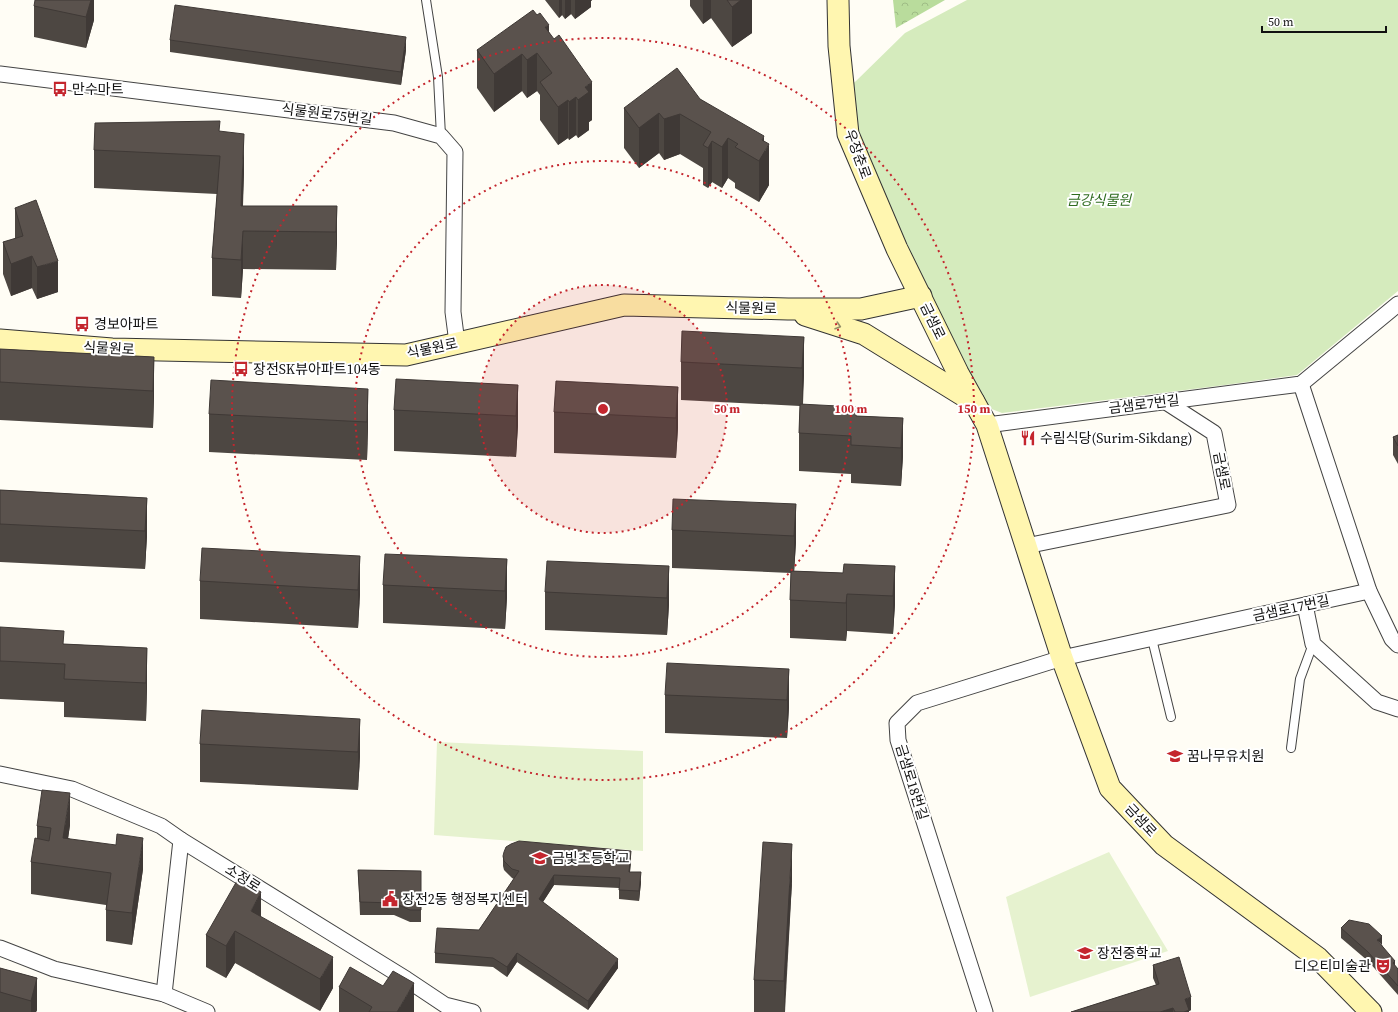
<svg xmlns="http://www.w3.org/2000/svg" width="1398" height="1012" viewBox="0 0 1398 1012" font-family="'Source Serif 4','Noto Sans KR',serif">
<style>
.grass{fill:#d5ebbd}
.forest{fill:url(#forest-crowns)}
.pitch{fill:#e6f2cf}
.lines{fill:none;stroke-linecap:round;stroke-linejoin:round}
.service-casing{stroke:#444;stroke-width:10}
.minor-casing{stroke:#444;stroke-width:17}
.secondary-casing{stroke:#333;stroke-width:23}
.service{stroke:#fff;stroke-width:8}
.minor{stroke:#fff;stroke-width:15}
.secondary{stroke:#fff6b0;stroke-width:21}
.wall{fill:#4d4742}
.shaded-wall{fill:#3f3936}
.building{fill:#5a524d;stroke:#3f3936}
.oneway{stroke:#948f68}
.ring{fill:none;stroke:#c4262e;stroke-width:2;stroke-dasharray:2 4}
.labels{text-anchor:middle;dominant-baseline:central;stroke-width:4;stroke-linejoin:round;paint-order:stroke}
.poi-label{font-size:14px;fill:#111;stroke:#fff;text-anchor:start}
.street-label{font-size:14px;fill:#111;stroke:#fff}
.park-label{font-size:14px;font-style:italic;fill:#2f6b1f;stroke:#fff}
.centre{fill:#c4262e;stroke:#fff;stroke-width:2}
.ring-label{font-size:12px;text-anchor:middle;font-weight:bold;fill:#c4262e;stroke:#fff;stroke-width:4;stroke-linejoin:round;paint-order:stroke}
</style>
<defs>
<pattern id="forest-crowns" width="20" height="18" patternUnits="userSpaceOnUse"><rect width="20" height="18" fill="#b9dc9c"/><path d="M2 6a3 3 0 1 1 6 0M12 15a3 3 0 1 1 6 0" fill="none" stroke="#9ebc85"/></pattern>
</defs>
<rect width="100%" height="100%" fill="#fffdf5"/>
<polygon class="grass" points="967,0 1398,0 1398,291 1297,375 1225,385 1002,413 976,403 840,94 856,81 905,33"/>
<polygon class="forest" points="893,0 945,0 896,28"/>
<g class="pitch">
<polygon points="437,742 643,751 643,851 434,835"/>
<polygon points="1109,852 1168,951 1030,997 1006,897"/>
</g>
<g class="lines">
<defs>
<g id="service">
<polyline points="426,0 438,77 441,136"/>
<polyline points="1152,639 1171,717"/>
<polyline points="1291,748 1300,679 1313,644"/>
</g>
<g id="minor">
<polyline points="0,74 394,123 441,136 455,152 453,312 457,343"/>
<polyline points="1301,384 1369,591 1392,639 1398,645"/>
<polyline points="987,425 1301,384 1398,304"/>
<polyline points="1026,546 1228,505 1214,433 1166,402"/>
<polyline points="1305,605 1313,644 1377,702 1398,709"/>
<polyline points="0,774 72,789 161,826 181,840 406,979 445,1005 473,1012"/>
<polyline points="0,948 54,969 164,994 207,1012"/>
<polyline points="164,994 181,840"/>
<polyline points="985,1012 898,740 897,723 917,703 1062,658 1369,591"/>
</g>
<g id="secondary">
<polyline points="838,0 839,46 848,134 897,249 958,373 987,425 1062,658 1110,788 1164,845 1318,958 1371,1012"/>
<polyline points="805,315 864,334 974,402"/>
<polyline points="0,340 112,349 406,355 624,305 788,309 861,309 921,296"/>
</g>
</defs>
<use href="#service" class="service-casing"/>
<use href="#minor" class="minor-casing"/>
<use href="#secondary" class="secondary-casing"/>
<use href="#service" class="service"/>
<use href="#minor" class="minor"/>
<use href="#secondary" class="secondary"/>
</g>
<g class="wall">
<polygon points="94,0 94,20 86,48 34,37 34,6"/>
<polygon points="545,0 592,0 591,1 591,7 575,19 571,14 565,19 562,15 559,18"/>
<polygon points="690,0 752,0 752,33 732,47 711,18 703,24 690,6"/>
<polygon points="549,32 592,120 589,122 589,130 578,138 576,135 569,140 568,138 558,145 540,120 540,95 537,91 527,98 522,91 494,112 477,88 477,50"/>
<polygon points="170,40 406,50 401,85 170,52"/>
<polygon points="700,99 764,141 769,185 759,202 735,188 735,183 728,178 722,188 712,182 708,188 703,185 703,168 680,154 664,160 659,153 639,168 624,148 624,108"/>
<polygon points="220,131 244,172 243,206 337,206 336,270 243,269 241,298 212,296 212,258 217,194 94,188 94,150"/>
<polygon points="15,208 58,292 37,299 32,288 11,296 3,274 3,242 15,239"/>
<polygon points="804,337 804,375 803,404 857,416 903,418 903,456 901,486 851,483 851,474 799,471 799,433 800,406 681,400 681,362"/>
<polygon points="0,349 154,357 154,395 153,428 0,420"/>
<polygon points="518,385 518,425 516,457 394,451 394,410"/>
<polygon points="678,387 678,427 676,458 554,453 554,412"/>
<polygon points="368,389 368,426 367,460 209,452 209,414"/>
<polygon points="1398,435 1398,464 1393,455 1393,437"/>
<polygon points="0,490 147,498 147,536 145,569 0,562"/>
<polygon points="796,504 796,542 794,571 843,573 895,566 895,604 893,634 847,631 846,641 790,638 790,600 791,573 672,568 672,530"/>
<polygon points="360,556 360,594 358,628 200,619 200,581"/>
<polygon points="507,559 507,597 505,629 383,623 383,585"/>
<polygon points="669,566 669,604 667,635 545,630 545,592"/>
<polygon points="0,627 64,644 147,648 147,686 146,721 64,717 64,702 0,699"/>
<polygon points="789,669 789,707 787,738 665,733 665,695"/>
<polygon points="360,719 360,756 358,790 200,782 200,744"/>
<polygon points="70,825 68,838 143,869 132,945 106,941 106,905 31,894 31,862 37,839 37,826"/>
<polygon points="503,856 631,861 630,872 641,882 639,901 619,899 619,888 554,885 543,902 618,968 588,1010 517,962 507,977 493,967 435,963 435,953 479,930 514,879 512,878 504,870 503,866"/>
<polygon points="358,870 421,871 421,922 410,922 394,915 360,915"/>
<polygon points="792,882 785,1012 754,1012 754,980"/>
<polygon points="261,917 333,988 320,1011 235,963 226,978 206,967 206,935"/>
<polygon points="1341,928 1382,945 1395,966 1398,969 1398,995 1368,961 1341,938"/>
<polygon points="1153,965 1191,1010 1189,1011 1189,1012 1071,1012 1156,985 1153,978"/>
<polygon points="0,968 37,978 37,1010 36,1012 0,1012"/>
<polygon points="339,987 414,1012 339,1012"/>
</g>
<g class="shaded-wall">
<polygon points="91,0 94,0 94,20 86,48 86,17"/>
<polygon points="559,0 562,0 562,15 559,18"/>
<polygon points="565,0 571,0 571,14 565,19"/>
<polygon points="575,0 592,0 591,1 591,7 575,19"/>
<polygon points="703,0 711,0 711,18 703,24"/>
<polygon points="741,0 752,0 752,33 732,47 732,7"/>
<polygon points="549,25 549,62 545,27"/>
<polygon points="406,37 406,50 401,85 401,72"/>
<polygon points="537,53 537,91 527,98 527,60"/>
<polygon points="522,54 522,91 494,112 494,74"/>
<polygon points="592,82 592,120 589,122 589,130 578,138 578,100 585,87"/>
<polygon points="576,97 576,135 569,140 569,102"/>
<polygon points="568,100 568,138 558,145 558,107"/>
<polygon points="659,113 659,153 639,168 639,128"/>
<polygon points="680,114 680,154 664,160 664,119"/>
<polygon points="244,134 244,172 241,243 241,206"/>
<polygon points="764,136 764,153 769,144 769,185 759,202 759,161 762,140"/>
<polygon points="728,138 728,178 722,188 722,147"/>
<polygon points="712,141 712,182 708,188 708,148"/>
<polygon points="337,206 337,244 336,270 336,232"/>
<polygon points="243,231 243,269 241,298 241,260"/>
<polygon points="32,256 32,288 11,296 11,264"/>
<polygon points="58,261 58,292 37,299 37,267"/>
<polygon points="804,337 804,375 802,406 802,368"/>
<polygon points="154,357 154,395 153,428 153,391"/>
<polygon points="518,385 518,425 516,457 516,416"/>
<polygon points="678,387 678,427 676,458 676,418"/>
<polygon points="368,389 368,426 367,460 367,422"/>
<polygon points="903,418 903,456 901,486 901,448"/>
<polygon points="147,498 147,536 145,569 145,531"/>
<polygon points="796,504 796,542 794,574 794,536"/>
<polygon points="360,556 360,594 358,628 358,590"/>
<polygon points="507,559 507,597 505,629 505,591"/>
<polygon points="669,566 669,604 667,635 667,598"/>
<polygon points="895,566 895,604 893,634 893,596"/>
<polygon points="847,594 847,631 846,641 846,603"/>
<polygon points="147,648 147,686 146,721 146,683"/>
<polygon points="789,669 789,707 787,738 787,700"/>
<polygon points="360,719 360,756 358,790 358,752"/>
<polygon points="70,793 70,825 64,867 63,838"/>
<polygon points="143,838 143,869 132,945 132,913"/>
<polygon points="792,844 792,882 784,1012 784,981"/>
<polygon points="631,851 631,861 629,881 629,872"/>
<polygon points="641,872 641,882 639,901 639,891"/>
<polygon points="554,875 554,885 539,908 539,899"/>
<polygon points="261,892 261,924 251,911"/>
<polygon points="235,931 235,963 226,978 226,946"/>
<polygon points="1382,936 1382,945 1377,940"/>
<polygon points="517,953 517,962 507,977 507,967"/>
<polygon points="333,957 333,988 320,1011 320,979"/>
<polygon points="618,959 618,968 588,1010 588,1001"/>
<polygon points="1395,961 1395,970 1393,963"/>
<polygon points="37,978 37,1010 36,1012 31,1012 31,1001"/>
<polygon points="414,983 414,1012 397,1012"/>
<polygon points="1191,997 1191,1010 1189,1011 1189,1012 1184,1012 1185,999"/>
<polygon points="1173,1008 1173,1012 1160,1012"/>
</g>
<g class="building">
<polygon points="35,0 91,0 86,17 34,6"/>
<polygon points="727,0 741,0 732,7"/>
<polygon points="175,5 406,37 401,72 170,40"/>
<polygon points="533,10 537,15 540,13 549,25 545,27 554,39 559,35 592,82 585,87 589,92 578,100 576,97 569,102 568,100 558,107 540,82 552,73 537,53 527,60 522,54 494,74 477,50"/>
<polygon points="677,68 700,99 764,136 762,140 769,144 759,161 735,147 738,144 728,138 722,147 712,141 708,148 703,145 711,132 680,114 664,119 659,113 639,128 624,108"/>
<polygon points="220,121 219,131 244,134 241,206 337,206 336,232 243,231 241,260 212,258 220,156 94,150 95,123"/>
<polygon points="36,200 58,261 37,267 32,256 11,264 3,242 23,236 15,208"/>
<polygon points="682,331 804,337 802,368 681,362"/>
<polygon points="0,349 154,357 153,391 0,382"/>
<polygon points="396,379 518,385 516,416 394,410"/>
<polygon points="211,380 368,389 367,422 209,414"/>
<polygon points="556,381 678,387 676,418 554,412"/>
<polygon points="800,404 857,407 856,416 903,418 901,448 851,445 851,436 799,433"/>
<polygon points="1398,435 1398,446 1393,437"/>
<polygon points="0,490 147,498 145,531 0,524"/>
<polygon points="673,499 796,504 794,536 672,530"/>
<polygon points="202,548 360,556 358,590 200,581"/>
<polygon points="385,554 507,559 505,591 383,585"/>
<polygon points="547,561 669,566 667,598 545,592"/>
<polygon points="844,564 895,566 893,596 847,594 846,603 790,600 791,571 843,573"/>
<polygon points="0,627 64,631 63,644 147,648 146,683 64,679 65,664 0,661"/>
<polygon points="667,663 789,669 787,700 665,695"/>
<polygon points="202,710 360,719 358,752 200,744"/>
<polygon points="42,790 70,793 63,838 116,845 117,834 143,838 132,913 106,910 111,873 31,862 35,838 49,841 51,828 37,826"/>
<polygon points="519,841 631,851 629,872 641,872 639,891 619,890 620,878 554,875 539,899 618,959 588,1001 517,953 507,967 493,958 435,953 437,928 479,930 519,871 512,869 504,861 503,856 504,852 506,847 511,844"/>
<polygon points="763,842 792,844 784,981 754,980"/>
<polygon points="358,870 421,871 421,910 410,910 394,903 360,902"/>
<polygon points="238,879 261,892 251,911 333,957 320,979 235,931 226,946 206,935"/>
<polygon points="1349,920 1369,924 1382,936 1377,940 1395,961 1393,963 1398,969 1398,986 1368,952 1341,928"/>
<polygon points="1179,957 1191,997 1185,999 1189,1010 1184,1012 1175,1012 1173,1008 1160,1012 1071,1012 1159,984 1153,965"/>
<polygon points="350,967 383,986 393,971 414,983 397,1012 369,1012 372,1007 339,987"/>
<polygon points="0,968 37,978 31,1001 0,992"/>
</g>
<defs><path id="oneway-chevron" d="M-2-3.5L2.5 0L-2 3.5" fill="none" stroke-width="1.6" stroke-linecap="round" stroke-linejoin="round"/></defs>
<use class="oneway" href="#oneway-chevron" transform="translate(838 326) rotate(18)"/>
<circle cx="603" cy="409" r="124" fill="#c4262e" fill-opacity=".12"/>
<g class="ring">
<circle cx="603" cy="409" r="124"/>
<circle cx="603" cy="409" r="248"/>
<circle cx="603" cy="409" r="371"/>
</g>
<defs>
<symbol id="bus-bare" viewBox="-9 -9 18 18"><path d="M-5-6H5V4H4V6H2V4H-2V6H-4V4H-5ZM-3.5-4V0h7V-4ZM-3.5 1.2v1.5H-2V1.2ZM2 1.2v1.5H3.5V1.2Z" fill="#c4262e" stroke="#fff" stroke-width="2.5" paint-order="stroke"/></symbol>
<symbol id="restaurant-bare" viewBox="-9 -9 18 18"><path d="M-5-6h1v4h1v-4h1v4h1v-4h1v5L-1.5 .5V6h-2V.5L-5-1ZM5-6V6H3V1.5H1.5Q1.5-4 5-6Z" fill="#c4262e" stroke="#fff" stroke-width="2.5" paint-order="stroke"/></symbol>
<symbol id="school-bare" viewBox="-9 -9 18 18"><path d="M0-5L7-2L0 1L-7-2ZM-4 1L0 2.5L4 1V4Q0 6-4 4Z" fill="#c4262e" stroke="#fff" stroke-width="2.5" paint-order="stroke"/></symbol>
<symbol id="civic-bare" viewBox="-9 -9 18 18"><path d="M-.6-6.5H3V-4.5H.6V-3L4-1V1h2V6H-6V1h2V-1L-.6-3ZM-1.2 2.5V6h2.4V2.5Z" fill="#c4262e" stroke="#fff" stroke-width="2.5" paint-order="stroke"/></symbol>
<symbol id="theatre-bare" viewBox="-9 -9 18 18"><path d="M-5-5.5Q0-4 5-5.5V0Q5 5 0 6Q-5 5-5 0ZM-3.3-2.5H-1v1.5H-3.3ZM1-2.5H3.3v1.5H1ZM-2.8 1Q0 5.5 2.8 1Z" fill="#c4262e" stroke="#fff" stroke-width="2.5" paint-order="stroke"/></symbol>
</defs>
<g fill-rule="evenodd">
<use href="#bus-bare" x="49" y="78" width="22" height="22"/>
<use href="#bus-bare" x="71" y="313" width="22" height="22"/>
<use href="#bus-bare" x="230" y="358" width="22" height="22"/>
<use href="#restaurant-bare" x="1017" y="427" width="22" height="22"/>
<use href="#school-bare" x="1164" y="745" width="22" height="22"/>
<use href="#school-bare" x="529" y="847" width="22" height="22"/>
<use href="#civic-bare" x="379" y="888" width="22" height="22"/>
<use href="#school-bare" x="1074" y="942" width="22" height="22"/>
<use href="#theatre-bare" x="1372" y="955" width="22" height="22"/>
</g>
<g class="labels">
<g class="poi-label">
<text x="72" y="89">만수마트</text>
<text x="94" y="324">경보아파트</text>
<text x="253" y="369">장전SK뷰아파트104동</text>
<text x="1040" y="438">수림식당(Surim-Sikdang)</text>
<text x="1187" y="756">꿈나무유치원</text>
<text x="552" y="858">금빛초등학교</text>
<text x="402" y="899">장전2동 행정복지센터</text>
<text x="1097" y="953">장전중학교</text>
<text x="1371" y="966" text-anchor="end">디오티미술관</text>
</g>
<g class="street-label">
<text transform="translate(327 114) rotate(7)">식물원로75번길</text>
<text transform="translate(858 154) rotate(70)">우장춘로</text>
<text transform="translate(751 308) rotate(1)">식물원로</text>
<text transform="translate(933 321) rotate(64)">금샘로</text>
<text transform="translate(109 348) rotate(3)">식물원로</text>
<text transform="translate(432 348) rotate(-12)">식물원로</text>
<text transform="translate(1144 404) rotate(-7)">금샘로7번길</text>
<text transform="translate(1222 471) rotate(79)">금샘로</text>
<text transform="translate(1291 608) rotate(-12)">금샘로17번길</text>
<text transform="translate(912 782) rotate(73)">금샘로18번길</text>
<text transform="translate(1141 820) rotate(47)">금샘로</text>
<text transform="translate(243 878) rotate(32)">소정로</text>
</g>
<g class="park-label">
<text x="1099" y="200">금강식물원</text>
</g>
</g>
<circle cx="603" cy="409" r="6" class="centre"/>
<g class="ring-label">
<text x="727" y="413">50 m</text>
<text x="851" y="413">100 m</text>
<text x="974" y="413">150 m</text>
</g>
<path d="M1262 26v6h124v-6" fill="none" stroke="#111111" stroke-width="2"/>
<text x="1268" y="26" font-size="12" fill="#111111" stroke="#ffffff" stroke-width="3" paint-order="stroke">50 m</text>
</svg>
